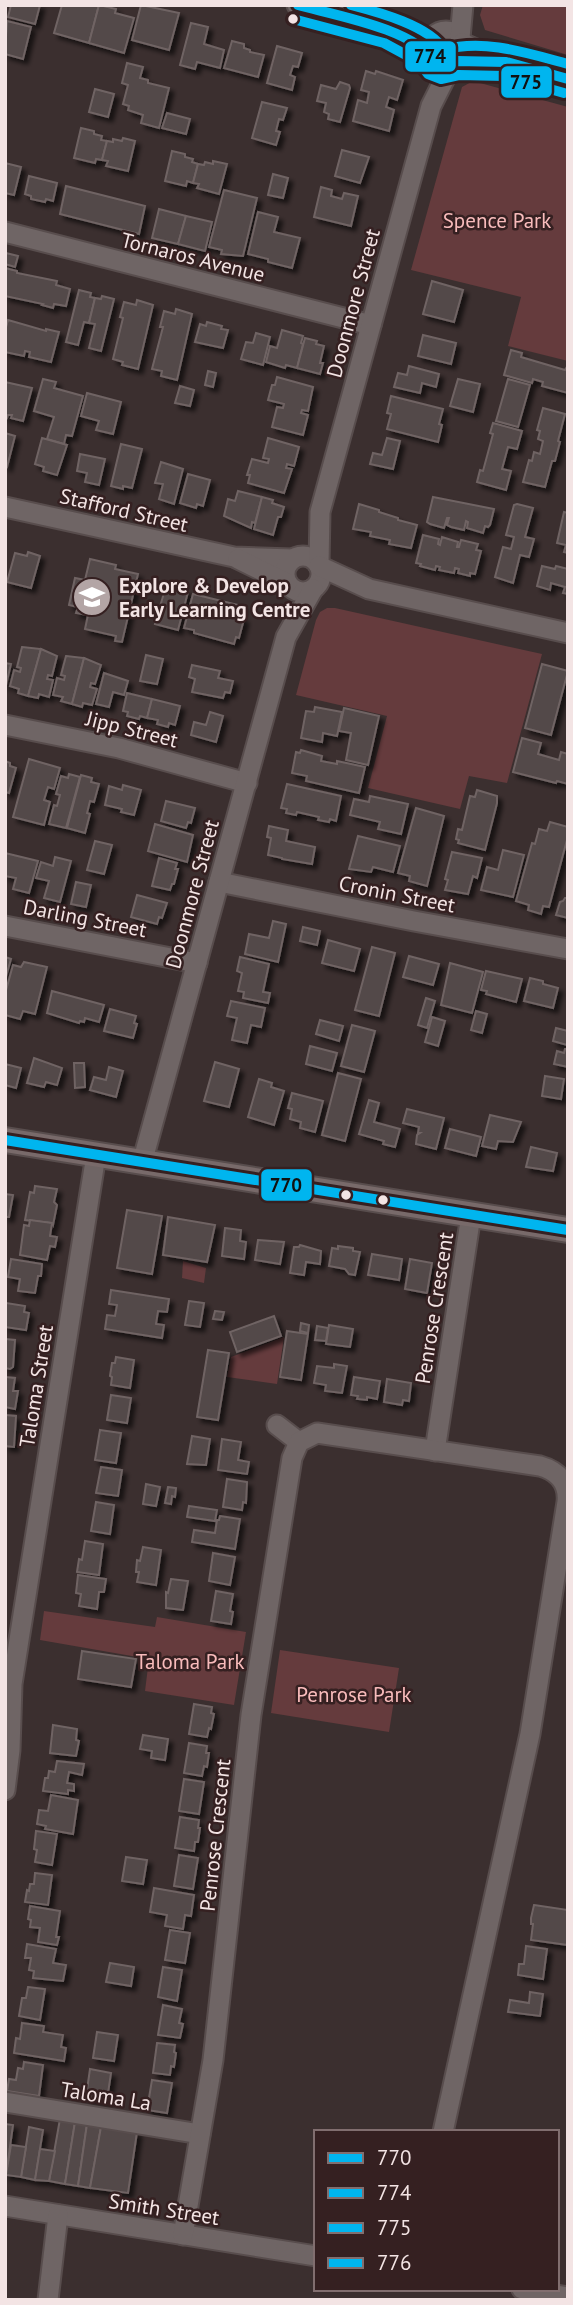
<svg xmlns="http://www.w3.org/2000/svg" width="573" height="2305" viewBox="0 0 573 2305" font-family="'PT Sans',sans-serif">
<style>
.green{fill:#653b3d}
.building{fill:#524848;stroke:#6f6464;stroke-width:2;filter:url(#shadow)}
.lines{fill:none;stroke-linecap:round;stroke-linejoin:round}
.minor-casing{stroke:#584d4d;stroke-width:23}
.major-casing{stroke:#584d4d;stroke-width:28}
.minor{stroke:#6f6565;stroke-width:19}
.major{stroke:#786a6a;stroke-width:24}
.bus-1-casing{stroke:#352021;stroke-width:16}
.bus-2-casing{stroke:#352021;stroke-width:16}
.bus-3-casing{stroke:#352021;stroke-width:16}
.bus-4-casing{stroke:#352021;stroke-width:16}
.bus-1{stroke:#00b5ef;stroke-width:10}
.bus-2{stroke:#00b5ef;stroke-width:10}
.bus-3{stroke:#00b5ef;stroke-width:10}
.bus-4{stroke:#00b5ef;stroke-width:10}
.bus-dot{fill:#f3e4e4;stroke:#352021;stroke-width:2.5}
.labels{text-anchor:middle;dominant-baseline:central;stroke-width:5;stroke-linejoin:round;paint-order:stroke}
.park-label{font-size:21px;fill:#f8bbbb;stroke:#352021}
.street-label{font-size:21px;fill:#f3e4e4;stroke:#352021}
.poi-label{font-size:21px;font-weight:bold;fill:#f3e4e4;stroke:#352021;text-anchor:start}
.line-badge{stroke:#352021;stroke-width:2.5}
.pale-badge-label{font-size:19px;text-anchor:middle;font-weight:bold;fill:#111}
</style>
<defs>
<filter id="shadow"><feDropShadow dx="4.5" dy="4.5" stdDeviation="2" flood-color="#0009"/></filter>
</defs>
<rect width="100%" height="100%" fill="#3b2f2f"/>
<g class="green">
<polygon points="483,5 568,5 568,55 485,30 480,15"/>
<polygon points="473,81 568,107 568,361 508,346 521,297 411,270 462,87"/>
<polygon points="327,608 335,608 542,654 507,783 469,776 460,809 368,788 387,716 296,695 316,620 320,612"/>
<polygon points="183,1261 206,1268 204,1283 182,1278"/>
<polygon points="284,1337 277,1384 227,1377 231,1357"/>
<polygon points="44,1611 155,1627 157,1617 246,1632 234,1705 145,1691 149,1659 40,1640"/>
<polygon points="280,1650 399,1668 389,1732 271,1713"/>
</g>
<g class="building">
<polygon points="11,5 40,5 35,24 8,17"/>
<polygon points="62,5 99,5 89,43 54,33"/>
<polygon points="99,5 116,9 115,13 134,18 124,53 89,43"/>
<polygon points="141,5 179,13 169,50 132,40"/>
<polygon points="7,21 31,27 23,59 5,54"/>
<polygon points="191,23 208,27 204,44 224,50 220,68 197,62 195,69 180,65"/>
<polygon points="232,41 244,44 244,48 250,50 250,52 264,55 258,77 224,68"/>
<polygon points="277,46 302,53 298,67 293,66 290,75 295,77 292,90 267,83"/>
<polygon points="127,63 143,67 140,78 148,80 148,83 169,88 159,128 141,123 143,115 128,110 129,106 123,104 128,85 122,83"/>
<polygon points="366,71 375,74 376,71 403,80 397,100 389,97 386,107 394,110 389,131 353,121 358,100 367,103 369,92 361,90"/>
<polygon points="340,82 349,85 350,88 340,122 328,119 329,114 324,112 326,103 317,101 321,85 336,89"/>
<polygon points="95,89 114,94 108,117 89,112"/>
<polygon points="262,102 287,108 283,120 279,119 276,131 280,132 276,145 252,138"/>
<polygon points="167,113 190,119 186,134 162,128"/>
<polygon points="81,128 94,131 94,134 102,136 101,140 107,141 102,160 96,159 95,163 74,158"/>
<polygon points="123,138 135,141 128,171 106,166 108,161 102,160 107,141 113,142 113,139 122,141"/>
<polygon points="342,150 369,157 360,183 335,176"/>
<polygon points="172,151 185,154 185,157 193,159 192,162 198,164 193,183 187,181 186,186 165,181"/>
<polygon points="213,161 227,164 219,194 197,188 199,184 193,183 198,164 204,165 205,162 213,164"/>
<polygon points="5,163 21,167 14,195 5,193"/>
<polygon points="273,174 288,178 283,198 268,195"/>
<polygon points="29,176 57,183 53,201 46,199 45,202 31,199 31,196 25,194"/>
<polygon points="66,186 145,206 139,234 60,214"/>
<polygon points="321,187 332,190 331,196 342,199 344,193 358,196 351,226 314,217"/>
<polygon points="224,190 257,198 243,256 221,254 222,250 209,247"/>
<polygon points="159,209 186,216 178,244 152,238"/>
<polygon points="258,212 278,217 274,232 300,238 292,268 268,262 268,259 248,254"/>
<polygon points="186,216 212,222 205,251 178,244"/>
<polygon points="6,253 18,256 15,267 5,264"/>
<polygon points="5,268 17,271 17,273 57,281 56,285 70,289 66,306 54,304 53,308 42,305 43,304 5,296"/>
<polygon points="432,281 463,290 454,322 423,314"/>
<polygon points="79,290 91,293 90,297 95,298 89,323 84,322 78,345 66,342"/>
<polygon points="102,296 114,299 101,351 89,348 95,324 89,323 95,298 101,299"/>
<polygon points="137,300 153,305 138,369 122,365 123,362 113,359 123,318 120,317 124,302 136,305"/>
<polygon points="176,309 192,314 177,380 161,376 162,371 152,369 163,327 160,327 164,311 175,314"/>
<polygon points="8,320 46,331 46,329 59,332 51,362 29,357 30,352 25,351 24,356 5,352 5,331"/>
<polygon points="207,322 222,326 221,329 228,330 223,348 195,342 200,324 206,326"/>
<polygon points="282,330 303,336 301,343 303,344 297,368 286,365 285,368 266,362 270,346 277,348"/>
<polygon points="256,333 270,337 263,365 241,359 246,342 253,343"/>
<polygon points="423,335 456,343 451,364 418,356"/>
<polygon points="305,338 317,341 316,344 324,346 320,363 323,363 320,374 297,368"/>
<polygon points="511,350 522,353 521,357 565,370 568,365 568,393 542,386 543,382 533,379 532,383 504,375"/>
<polygon points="409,366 439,374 436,387 422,383 420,393 394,387 398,373 407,375"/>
<polygon points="208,371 216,373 213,387 205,385"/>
<polygon points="277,377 313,387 308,411 302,410 301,413 308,415 303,435 272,427 277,407 283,408 284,404 268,400 272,385 275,385"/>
<polygon points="43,379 56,382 54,388 83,396 72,436 66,435 64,444 47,439 54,417 34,411"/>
<polygon points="458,379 480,384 473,412 450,406"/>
<polygon points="508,379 530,385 518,427 496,421"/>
<polygon points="5,382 32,388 23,421 11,418 12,415 8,415 7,418 5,417"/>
<polygon points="180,386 194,390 190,406 175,403"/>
<polygon points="87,393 121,402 113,434 96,430 99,421 81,416"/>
<polygon points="391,396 443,409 439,424 442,425 438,442 387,429 391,414 387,413"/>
<polygon points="543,408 565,414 558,441 560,442 555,461 552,461 545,487 523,482 529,460 532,461 534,452 540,454 543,441 538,439 540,431 537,430"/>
<polygon points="493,423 522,431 517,449 508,447 502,469 511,471 506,490 477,482 480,470 483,471 493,434 490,433"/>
<polygon points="5,433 15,436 7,467 5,466"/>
<polygon points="42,438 67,445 57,475 43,471 44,467 35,464"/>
<polygon points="268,438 299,447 294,466 287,464 286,468 292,469 284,493 248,483 250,475 247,475 252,459 268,463 269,459 263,458"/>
<polygon points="387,438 400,441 393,469 370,464 373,453 382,455"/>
<polygon points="121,444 142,449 132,488 123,486 123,489 111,486"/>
<polygon points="80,454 105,459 99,485 85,482 87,473 77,471"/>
<polygon points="161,462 183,469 174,504 159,499 163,484 155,483"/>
<polygon points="188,474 210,480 203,506 197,504 196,508 180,503"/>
<polygon points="238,491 262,497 255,523 252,522 251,528 224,516 228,499 235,501"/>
<polygon points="262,497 273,500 272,503 284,507 281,517 278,517 273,535 254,529"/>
<polygon points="433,497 494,509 490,525 488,527 485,526 483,533 467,528 468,522 466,521 464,530 451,527 447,525 449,518 447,518 444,528 430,524 427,522"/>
<polygon points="359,504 379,510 379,512 398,518 398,520 417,525 411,548 389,544 390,540 370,536 371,532 353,529"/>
<polygon points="517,504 533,508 525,537 534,539 529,557 520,555 513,583 495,577 503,547 511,549 514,537 506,535 514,505"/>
<polygon points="564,512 568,513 568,553 564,552 566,545 557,543"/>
<polygon points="423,535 439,539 438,544 440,545 442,537 458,542 457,547 459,547 461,540 478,544 476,550 481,551 475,574 470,573 470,576 458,573 459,569 455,568 454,573 439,570 440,567 436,566 435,570 420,566 421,564 416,563"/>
<polygon points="28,552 40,556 31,588 7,582 15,553 27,556"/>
<polygon points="90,559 116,565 115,569 138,574 122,642 115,641 116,636 85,629 88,615 76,613 78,607 69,605 75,578 85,580"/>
<polygon points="542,566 555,569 556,566 568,569 568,594 563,593 565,587 551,583 550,590 537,586"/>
<polygon points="166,586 188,592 178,630 155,624"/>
<polygon points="193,594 242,606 239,618 244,619 239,638 236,637 234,644 194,633 194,630 184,628"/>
<polygon points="22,647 41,649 28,696 18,693 19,689 10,686 14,670 20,672 21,668 17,667"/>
<polygon points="41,649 57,656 52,676 48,675 47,679 53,680 49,697 39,694 38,698 28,696"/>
<polygon points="146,655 163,659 157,684 140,681"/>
<polygon points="66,656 84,658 72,704 61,701 63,697 53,695 57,678 64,680 65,676 61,675"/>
<polygon points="84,658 101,665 95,684 91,683 90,687 97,689 92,705 83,703 82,707 72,704"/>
<polygon points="5,663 11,664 6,685 5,685"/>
<polygon points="542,664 568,671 551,735 525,728"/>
<polygon points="192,665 220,671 218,678 233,681 230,693 225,692 223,698 192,692 195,679 189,677"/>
<polygon points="104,673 128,681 124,695 113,692 109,707 96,704"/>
<polygon points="127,693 152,699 147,718 140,716 139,719 127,716 128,712 123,711"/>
<polygon points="152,699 180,706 175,725 169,723 168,727 157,724 158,720 147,718"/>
<polygon points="315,707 342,712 337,736 323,733 322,742 301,738 306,711 314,712"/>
<polygon points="344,708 379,716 368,765 346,760 351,733 339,731"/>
<polygon points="210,712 223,716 216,742 191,735 194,722 206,725"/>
<polygon points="522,738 541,743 538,754 559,760 561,752 568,754 568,784 557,781 556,783 513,772"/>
<polygon points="301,750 322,756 321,761 337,764 337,761 365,767 359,793 306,781 307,776 292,773 296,752 300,753"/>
<polygon points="29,759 60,768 54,789 48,787 44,800 50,802 44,825 13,817"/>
<polygon points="5,761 10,763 10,766 16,768 9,793 5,792"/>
<polygon points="69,774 80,777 66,828 49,824 54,805 57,806 60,795 56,794 61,776 68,778"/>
<polygon points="81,775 92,778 91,782 99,784 94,802 90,801 87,813 90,814 85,833 67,828"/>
<polygon points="287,784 341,796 336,821 330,819 329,822 318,820 319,817 297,812 296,815 286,813 287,809 281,808"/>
<polygon points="123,785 141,790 134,815 121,812 122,809 105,805 109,786 122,790"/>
<polygon points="477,790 497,796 497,803 485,850 458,843 459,840 456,839 458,829 462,830 470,796 475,797"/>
<polygon points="370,796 408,804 401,834 378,829 380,822 350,815 354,799 369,802"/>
<polygon points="166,801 195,808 191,823 188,822 186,828 161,821"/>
<polygon points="416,808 444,816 427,886 409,881 410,876 398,873"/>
<polygon points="550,822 568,827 568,836 549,907 543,906 541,914 528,910 529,905 516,901 532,843 535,844 539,829 547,831"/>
<polygon points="155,824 193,835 187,862 148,851"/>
<polygon points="269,826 288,830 286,841 315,847 312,864 282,859 282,858 268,855 271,838 267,837"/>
<polygon points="358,836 400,846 393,872 373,867 371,872 349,869"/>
<polygon points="95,841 112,845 104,874 87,870"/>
<polygon points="503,850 524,855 513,897 481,890 487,867 498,870"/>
<polygon points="452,852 482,858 477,878 473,876 468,894 445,890 448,880 445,879"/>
<polygon points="5,853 38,861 29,893 13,889 16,878 5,876"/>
<polygon points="55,857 71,861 60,902 44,898 49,881 36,878 41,862 53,866"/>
<polygon points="159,858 177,863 175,869 178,869 174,884 172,884 170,890 152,886"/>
<polygon points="76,882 91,885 86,907 71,904"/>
<polygon points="137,895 167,903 162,918 159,917 157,924 131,917"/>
<polygon points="565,898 568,898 568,918 556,915 560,902 563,901"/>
<polygon points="273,921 286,924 278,962 245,954 249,934 269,938"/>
<polygon points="303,927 320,931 317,945 300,941"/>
<polygon points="328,940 360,949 354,971 322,963"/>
<polygon points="372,947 395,953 379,1016 355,1010"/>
<polygon points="409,956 439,964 433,985 403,977"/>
<polygon points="5,957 11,959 5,980"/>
<polygon points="240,957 269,964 263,992 270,993 268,1003 243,998 244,992 238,991 242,973 237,971"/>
<polygon points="24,962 47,967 35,1014 23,1011 20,1019 5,1015 5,994 13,965 21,967"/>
<polygon points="450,963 483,972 472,1013 441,1005"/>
<polygon points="486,971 522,979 516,1002 486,994 487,991 481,990"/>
<polygon points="530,978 543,981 543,984 558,988 553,1008 524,1001"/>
<polygon points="52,991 104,1005 99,1022 85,1018 84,1022 80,1021 79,1023 47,1013"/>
<polygon points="426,998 435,1001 427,1028 418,1025"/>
<polygon points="231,1001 265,1008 261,1027 251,1025 247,1043 232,1040 237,1018 227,1016"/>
<polygon points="110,1009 136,1016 134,1023 137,1024 133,1038 104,1031"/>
<polygon points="476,1011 487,1014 482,1033 471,1030"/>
<polygon points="432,1017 445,1021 438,1046 425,1042"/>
<polygon points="320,1020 343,1026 339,1041 316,1034"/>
<polygon points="352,1025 375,1031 364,1072 341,1066"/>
<polygon points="556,1028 568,1031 567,1045 553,1041"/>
<polygon points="310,1046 337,1053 332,1071 306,1064"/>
<polygon points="565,1049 568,1049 568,1067 554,1064 557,1051 564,1053"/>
<polygon points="34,1058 62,1068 57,1085 46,1082 44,1087 27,1083"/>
<polygon points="215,1062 239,1069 229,1107 204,1101"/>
<polygon points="74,1063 84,1063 85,1087 75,1088"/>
<polygon points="5,1064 21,1068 16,1088 5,1085"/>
<polygon points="109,1067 123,1071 116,1097 90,1090 94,1077 106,1080"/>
<polygon points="338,1073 361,1079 345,1141 322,1135"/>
<polygon points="545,1076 564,1079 561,1099 542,1096"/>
<polygon points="259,1079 272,1083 271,1087 284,1091 274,1125 248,1117"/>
<polygon points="292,1093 323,1101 315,1132 300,1128 301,1122 290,1119 292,1109 288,1108"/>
<polygon points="369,1100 379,1103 374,1122 400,1129 395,1147 383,1144 384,1141 359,1134"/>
<polygon points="407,1109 444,1118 436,1149 416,1144 417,1135 420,1133 418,1133 419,1127 403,1123"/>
<polygon points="490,1115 521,1122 513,1142 498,1141 496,1149 482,1146"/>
<polygon points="450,1129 481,1137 476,1156 445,1148"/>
<polygon points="531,1147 557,1153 553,1171 526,1167"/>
<polygon points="35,1186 57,1189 54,1202 57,1205 53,1225 52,1223 25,1220 30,1192 34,1193"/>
<polygon points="5,1194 13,1195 9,1217 5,1217"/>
<polygon points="127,1210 162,1216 152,1274 117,1268"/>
<polygon points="168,1217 215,1225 207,1262 163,1255"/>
<polygon points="30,1220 52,1223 50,1236 57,1237 55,1247 50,1246 47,1260 20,1255 24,1225 29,1226"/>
<polygon points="225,1228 241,1230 240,1241 246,1242 244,1259 222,1256"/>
<polygon points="258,1240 284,1242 280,1264 255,1260"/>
<polygon points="300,1245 321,1251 320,1264 306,1262 304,1275 290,1273 294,1247 299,1247"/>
<polygon points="338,1246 353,1248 353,1251 360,1252 355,1275 349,1274 345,1269 329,1266 332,1248 338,1249"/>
<polygon points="372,1254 402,1259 399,1280 368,1275"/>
<polygon points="11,1259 42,1264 41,1276 38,1276 35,1293 18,1291 20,1279 8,1277"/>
<polygon points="410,1259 432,1263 427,1293 405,1289"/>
<polygon points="111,1290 169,1299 167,1312 158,1311 156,1324 164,1325 162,1338 105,1329 107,1315 115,1316 117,1305 109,1304"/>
<polygon points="189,1301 204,1303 200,1327 185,1325"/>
<polygon points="6,1303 25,1306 24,1312 29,1313 26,1330 5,1327"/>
<polygon points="215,1311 224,1312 222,1320 213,1319"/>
<polygon points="274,1316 281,1336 237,1352 230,1332"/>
<polygon points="301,1323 309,1325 308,1333 300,1331"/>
<polygon points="329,1325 353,1329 350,1347 326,1344"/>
<polygon points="317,1326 328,1328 326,1341 315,1340"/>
<polygon points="287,1331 308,1334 301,1380 280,1377"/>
<polygon points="5,1339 15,1340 13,1367 10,1369 5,1368"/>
<polygon points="208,1350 229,1353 218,1420 197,1417"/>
<polygon points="116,1357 134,1360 130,1388 111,1385 112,1377 110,1376 112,1363 115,1363"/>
<polygon points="334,1364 347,1366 342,1393 325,1391 326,1385 314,1383 317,1366 334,1368"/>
<polygon points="5,1377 15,1378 13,1391 18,1391 15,1409 5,1407"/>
<polygon points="354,1377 380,1381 377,1399 367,1397 367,1400 357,1399 358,1396 351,1395"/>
<polygon points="387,1379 411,1383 409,1401 403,1400 402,1405 384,1402"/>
<polygon points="111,1395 131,1398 127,1423 107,1420"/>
<polygon points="5,1415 16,1416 14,1447 5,1446"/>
<polygon points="100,1430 121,1433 116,1463 95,1460"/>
<polygon points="192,1436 210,1439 206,1465 187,1464"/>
<polygon points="222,1439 241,1442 238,1460 249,1462 247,1474 218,1470"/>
<polygon points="101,1467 122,1470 118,1496 96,1493"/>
<polygon points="227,1479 247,1482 246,1503 243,1502 242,1510 223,1507"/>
<polygon points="146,1484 160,1487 156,1506 143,1504"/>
<polygon points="168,1487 176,1488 175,1497 172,1496 171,1504 165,1503"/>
<polygon points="96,1502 114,1505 110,1534 91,1531"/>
<polygon points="189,1506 217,1510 215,1521 187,1517"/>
<polygon points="220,1516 240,1519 235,1549 192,1542 194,1530 215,1533 217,1520 219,1520"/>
<polygon points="85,1541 103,1544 99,1575 77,1572 79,1559 82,1560"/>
<polygon points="143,1547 161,1550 156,1585 137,1582 139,1572 136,1572 137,1560 140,1561"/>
<polygon points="213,1553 235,1557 230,1585 209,1581"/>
<polygon points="78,1575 106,1579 104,1592 99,1592 97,1609 79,1606 81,1594 76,1593"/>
<polygon points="171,1579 188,1581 183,1610 166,1608 166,1592 168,1593"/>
<polygon points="216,1591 233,1594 230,1611 233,1612 231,1624 211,1621"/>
<polygon points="82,1651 136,1659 131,1687 78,1679"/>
<polygon points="194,1704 212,1707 211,1713 214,1714 211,1729 209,1728 207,1737 189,1734"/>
<polygon points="53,1725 77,1729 76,1740 79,1741 76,1756 50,1753"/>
<polygon points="143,1735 168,1739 165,1760 151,1758 152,1751 140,1749"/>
<polygon points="189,1743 207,1746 206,1753 209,1753 207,1767 204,1766 202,1776 184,1773"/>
<polygon points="57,1761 84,1764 82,1775 69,1772 67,1783 74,1784 74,1791 68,1790 68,1794 43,1791 45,1778 48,1778 49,1771 55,1772"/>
<polygon points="184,1779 204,1782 199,1814 179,1811"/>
<polygon points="51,1795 78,1800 73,1834 45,1829 46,1826 37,1824 39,1810 48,1811"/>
<polygon points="180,1817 199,1820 198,1828 200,1828 198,1842 195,1842 194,1851 175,1848"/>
<polygon points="36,1831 57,1834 52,1865 35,1862 37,1850 34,1849"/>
<polygon points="179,1855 198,1858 193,1889 174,1886"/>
<polygon points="126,1857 147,1860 143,1884 122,1881"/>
<polygon points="35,1873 52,1875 48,1905 25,1902 27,1890 29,1891 30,1884 34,1884"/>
<polygon points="154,1888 194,1895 191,1916 185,1915 183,1929 165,1926 167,1915 150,1912"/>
<polygon points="534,1905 568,1910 568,1945 531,1940 533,1924 531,1924 531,1918"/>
<polygon points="30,1906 60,1911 56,1937 59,1937 57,1945 38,1942 40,1928 30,1927 31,1920 28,1919"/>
<polygon points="170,1930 190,1933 185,1963 165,1960"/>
<polygon points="27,1944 56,1949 53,1963 66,1965 63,1981 33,1978 34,1971 29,1970 31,1958 25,1958"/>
<polygon points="526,1946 547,1949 543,1979 518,1975 519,1964 524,1964"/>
<polygon points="110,1963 134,1967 131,1986 106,1982"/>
<polygon points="163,1967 182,1970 177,2001 158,1997"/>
<polygon points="28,1987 45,1989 40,2020 19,2016 22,1998 26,1998"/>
<polygon points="530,1992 543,1994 540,2016 508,2012 510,2000 529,2003"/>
<polygon points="163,2005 182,2009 179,2023 183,2024 180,2038 158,2035"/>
<polygon points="22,2023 44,2026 43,2032 63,2035 61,2047 66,2048 64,2061 14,2053 16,2038 20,2039"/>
<polygon points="97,2032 118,2035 114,2061 93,2058"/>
<polygon points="157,2043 175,2045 174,2052 176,2053 174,2067 171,2066 170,2075 153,2073"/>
<polygon points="24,2062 43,2065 39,2096 7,2091 9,2079 16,2080 18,2068 23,2069"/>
<polygon points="90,2069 111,2073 107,2100 86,2097"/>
<polygon points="152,2080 172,2083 167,2113 147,2110"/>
<polygon points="60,2119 75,2122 65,2184 49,2181"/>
<polygon points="75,2122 87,2124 78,2186 65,2184"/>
<polygon points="5,2124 13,2125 6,2175 5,2174"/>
<polygon points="87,2124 101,2127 90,2188 78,2186"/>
<polygon points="29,2127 43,2130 35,2180 21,2177"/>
<polygon points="101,2127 137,2132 128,2193 90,2188"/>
<polygon points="11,2145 26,2147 21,2177 6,2175"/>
<polygon points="40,2149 55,2151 49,2181 35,2180"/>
</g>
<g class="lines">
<defs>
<g id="minor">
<polyline points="297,5 389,30 429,52"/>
<circle cx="446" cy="48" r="17"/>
<polyline points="460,38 463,5"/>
<polyline points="462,43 506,62 568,79"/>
<polyline points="5,232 371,325"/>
<polyline points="5,507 234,557 292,559"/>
<circle cx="303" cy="574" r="18"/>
<polyline points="238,559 287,583"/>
<polyline points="319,564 320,512 431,106 452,64"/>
<polyline points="319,566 369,589 568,633"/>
<polyline points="5,725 119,748 247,783"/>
<polyline points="219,882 414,921 568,949"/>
<polyline points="5,926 197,963"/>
<polyline points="142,1163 286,637 313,589"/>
<polyline points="277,1425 299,1442"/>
<polyline points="435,1451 471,1215"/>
<polyline points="5,1790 10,1750 12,1684 96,1155"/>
<polyline points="5,2102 200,2134"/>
<polyline points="5,2206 316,2256"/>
<path d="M 183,2235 L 213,2060 L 251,1715 L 292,1458 L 299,1442 L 317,1433 L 540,1466 C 558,1471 569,1483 567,1502 L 530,1734 L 443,2132"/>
<polyline points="522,2289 568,2297"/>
<polyline points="48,2300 58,2215"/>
</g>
<polyline id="major" points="5,1140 568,1230"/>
</defs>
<use href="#minor" class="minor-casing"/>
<use href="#major" class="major-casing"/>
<use href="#minor" class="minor"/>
<use href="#major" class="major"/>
<defs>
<polyline id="bus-1" points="5,1140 568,1230"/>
<path id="bus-2" d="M 298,5 C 334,15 415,29 435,62 L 444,65 L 457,61 L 506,62 L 568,79"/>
<polyline id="bus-3" points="293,19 384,43 419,62 428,74 441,79 459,75 504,76 564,93"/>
<path id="bus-4" d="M 351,5 C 378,12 430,26 444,50 C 484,38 530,54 568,64"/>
</defs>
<use href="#bus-1" class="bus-1-casing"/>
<use href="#bus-2" class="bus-2-casing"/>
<use href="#bus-3" class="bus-3-casing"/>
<use href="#bus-4" class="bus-4-casing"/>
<use href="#bus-1" class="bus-1"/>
<use href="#bus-2" class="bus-2"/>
<use href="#bus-3" class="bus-3"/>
<use href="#bus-4" class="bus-4"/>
</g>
<defs>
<symbol id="school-disc" viewBox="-11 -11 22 22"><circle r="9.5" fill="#b3a5a5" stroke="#352021"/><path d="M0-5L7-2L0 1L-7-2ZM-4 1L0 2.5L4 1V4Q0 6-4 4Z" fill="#fff"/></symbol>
</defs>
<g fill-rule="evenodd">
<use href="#school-disc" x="70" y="575" width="44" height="44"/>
</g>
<g class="bus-dot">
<circle cx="293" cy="19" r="6"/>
<circle cx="346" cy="1195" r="6"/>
<circle cx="383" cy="1200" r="6"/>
</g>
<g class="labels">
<g class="park-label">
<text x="497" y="220">Spence Park</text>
<text x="190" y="1661">Taloma Park</text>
<text x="354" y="1694">Penrose Park</text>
</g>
<g class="street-label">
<text transform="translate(193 257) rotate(14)">Tornaros Avenue</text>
<text transform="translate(353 303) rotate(-75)">Doonmore Street</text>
<text transform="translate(124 510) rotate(13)">Stafford Street</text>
<text transform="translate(132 729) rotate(14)">Jipp Street</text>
<text transform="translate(192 894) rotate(-75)">Doonmore Street</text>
<text transform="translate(397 894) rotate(11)">Cronin Street</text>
<text transform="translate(85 918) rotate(11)">Darling Street</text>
<text transform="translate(434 1308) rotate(-81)">Penrose Crescent</text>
<text transform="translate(36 1386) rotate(-81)">Taloma Street</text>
<text transform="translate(215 1835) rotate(-84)">Penrose Crescent</text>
<text transform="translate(106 2096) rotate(9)">Taloma La</text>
<text transform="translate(164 2209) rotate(9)">Smith Street</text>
</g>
<g class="poi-label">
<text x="119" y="585">Explore &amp; Develop<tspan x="119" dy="24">Early Learning Centre</tspan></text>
</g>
</g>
<g class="line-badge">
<rect x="404" y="40" width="53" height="33" rx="7" fill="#00b5ef"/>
<rect x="500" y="65" width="53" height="34" rx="7" fill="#00b5ef"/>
<rect x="260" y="1168" width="53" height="34" rx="7" fill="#00b5ef"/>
</g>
<g class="pale-badge-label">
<text x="430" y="63">774</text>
<text x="526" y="89">775</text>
<text x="286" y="1192">770</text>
</g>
<rect width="573" height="2305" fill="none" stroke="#f3e4e4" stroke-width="14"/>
<rect x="314" y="2130" width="245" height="161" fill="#352021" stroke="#816e6f" stroke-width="2"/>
<rect x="328" y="2153" width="35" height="10" fill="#00b5ef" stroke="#816e6f" stroke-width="2"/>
<text x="377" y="2165" font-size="21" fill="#f3e4e4">770</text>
<rect x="328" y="2188" width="35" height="10" fill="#00b5ef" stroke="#816e6f" stroke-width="2"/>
<text x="377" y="2200" font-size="21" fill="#f3e4e4">774</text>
<rect x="328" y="2223" width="35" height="10" fill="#00b5ef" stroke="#816e6f" stroke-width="2"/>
<text x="377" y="2235" font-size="21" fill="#f3e4e4">775</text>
<rect x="328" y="2258" width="35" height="10" fill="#00b5ef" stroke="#816e6f" stroke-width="2"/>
<text x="377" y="2270" font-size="21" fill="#f3e4e4">776</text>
</svg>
